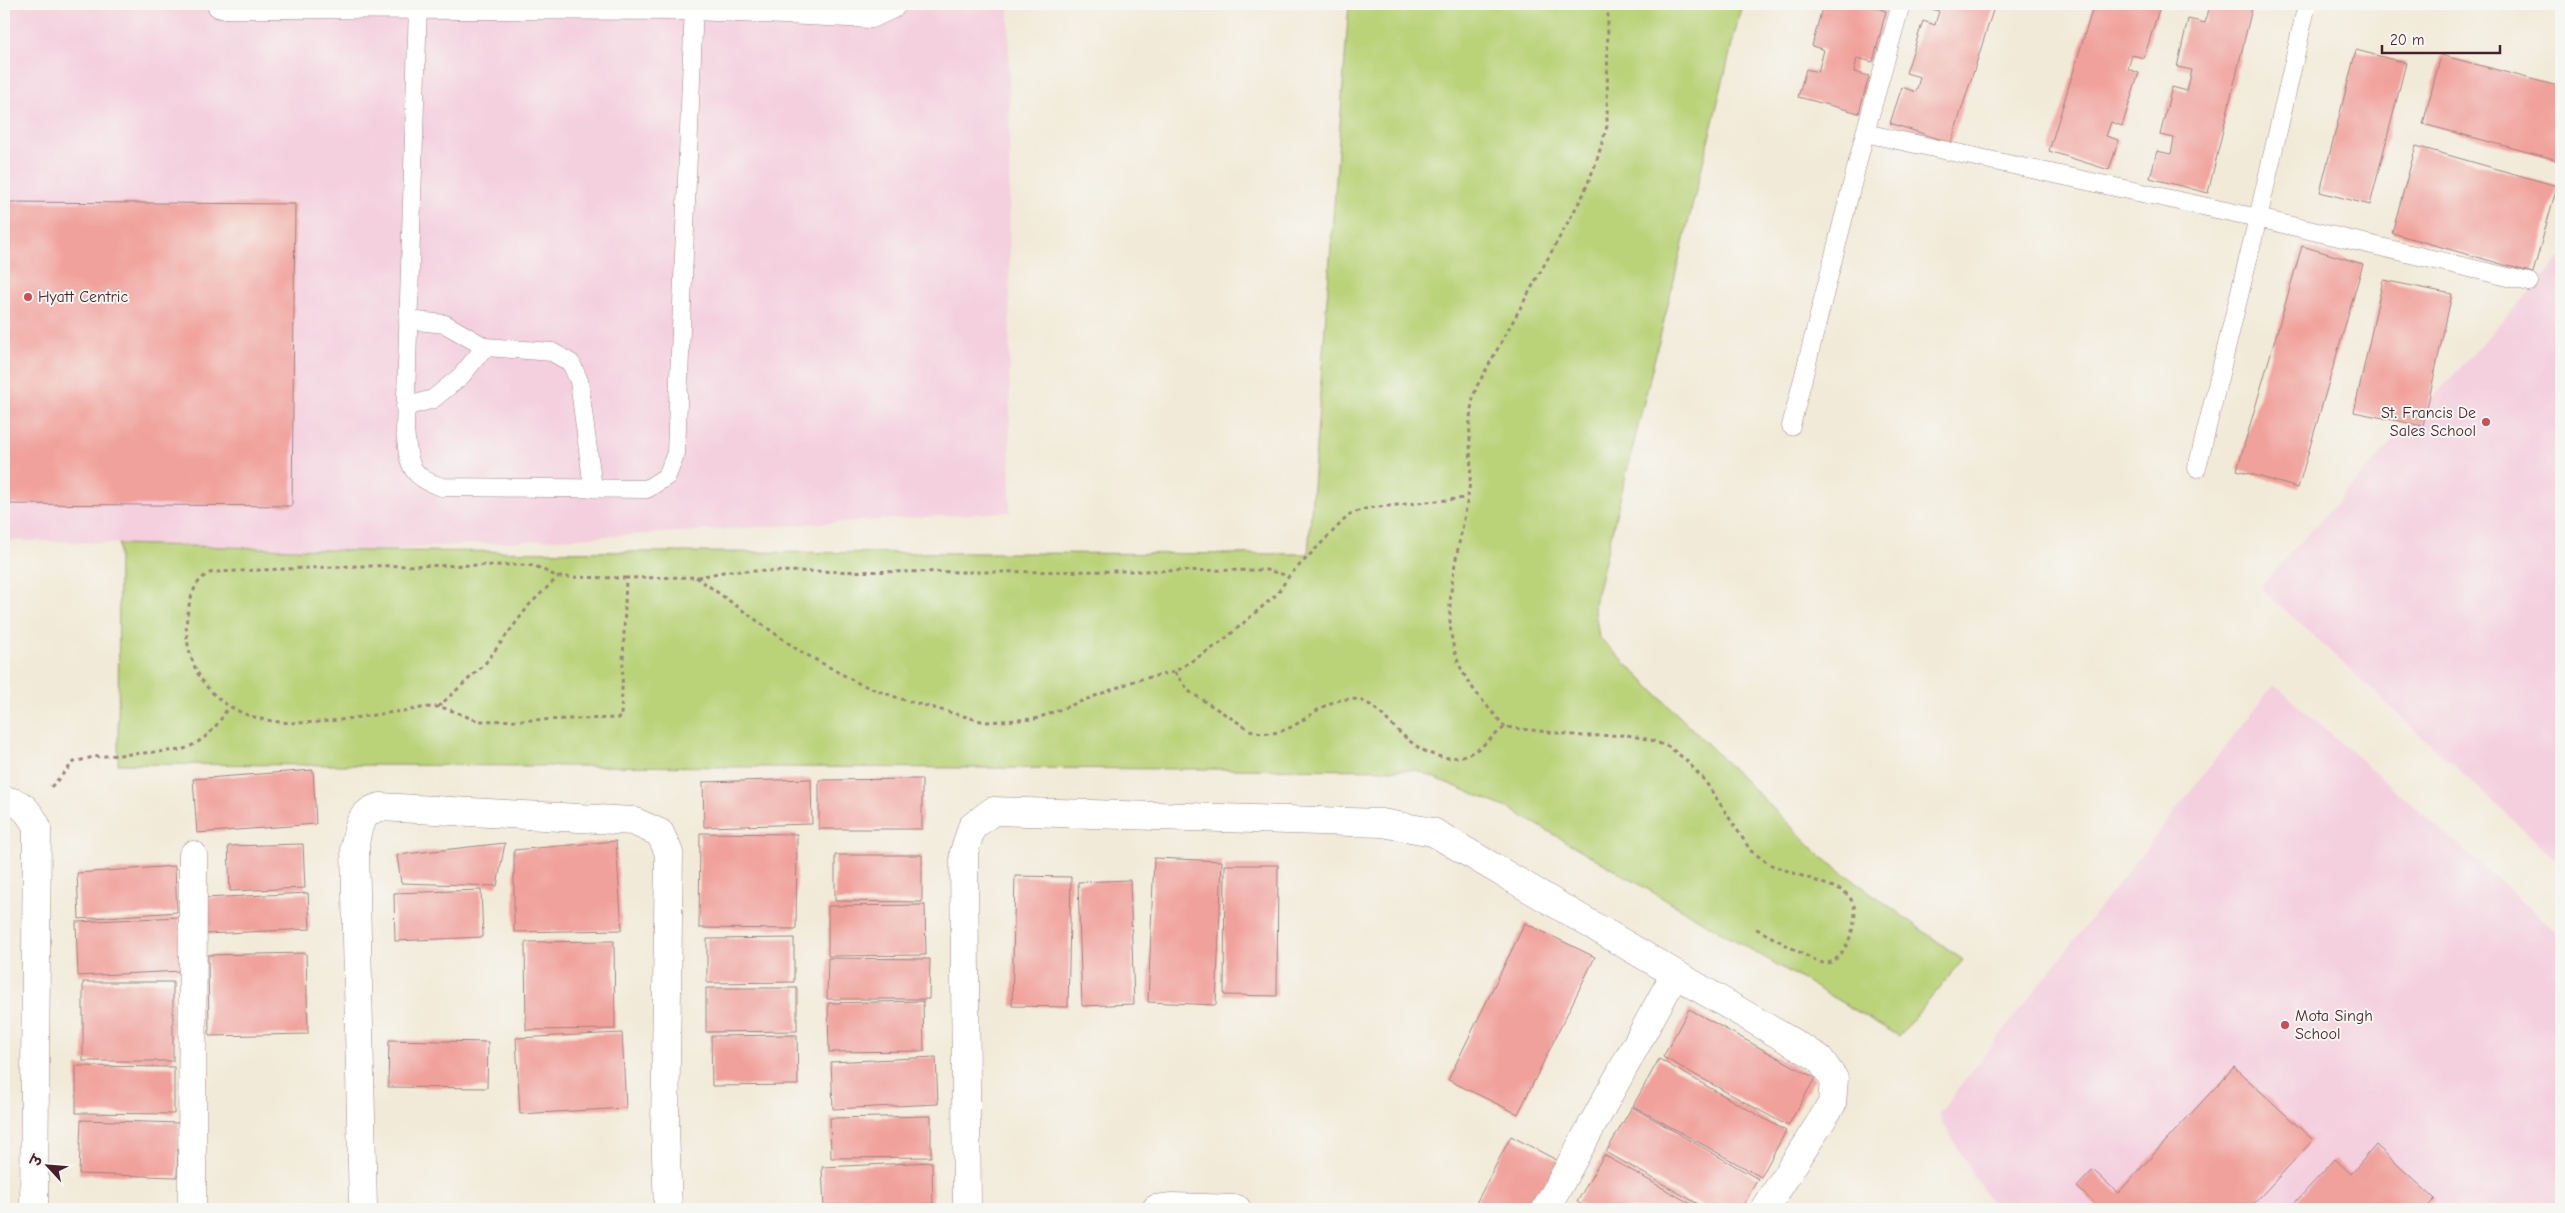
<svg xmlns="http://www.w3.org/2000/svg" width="2565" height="1213" viewBox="0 0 2565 1213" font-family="'Comic Neue','Playpen Sans Deva',sans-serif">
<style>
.built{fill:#f4cfde}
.green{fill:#bad379;stroke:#827952}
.building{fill:#f1a19b}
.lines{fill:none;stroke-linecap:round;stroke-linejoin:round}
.lane-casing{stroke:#9e8482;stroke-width:19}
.street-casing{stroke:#9e8482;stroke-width:29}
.path{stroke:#9e8482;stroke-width:3;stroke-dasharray:4 4;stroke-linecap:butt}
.lane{stroke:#fff;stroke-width:18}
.street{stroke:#fff;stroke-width:28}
.poi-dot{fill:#d1495b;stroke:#f6f6f2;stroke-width:2}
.labels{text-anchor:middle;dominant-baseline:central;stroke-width:4;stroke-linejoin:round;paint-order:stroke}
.poi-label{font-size:16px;fill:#4a1f2b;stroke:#f6f6f2;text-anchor:start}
</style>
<rect width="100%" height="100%" fill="#f6f6f2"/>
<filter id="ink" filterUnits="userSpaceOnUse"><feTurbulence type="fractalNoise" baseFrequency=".02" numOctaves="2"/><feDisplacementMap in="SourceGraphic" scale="10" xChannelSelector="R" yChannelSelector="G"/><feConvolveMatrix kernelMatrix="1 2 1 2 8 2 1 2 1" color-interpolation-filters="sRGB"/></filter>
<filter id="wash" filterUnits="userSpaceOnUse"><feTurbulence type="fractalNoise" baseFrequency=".0096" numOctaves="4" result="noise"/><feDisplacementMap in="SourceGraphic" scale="20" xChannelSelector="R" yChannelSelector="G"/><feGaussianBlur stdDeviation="1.12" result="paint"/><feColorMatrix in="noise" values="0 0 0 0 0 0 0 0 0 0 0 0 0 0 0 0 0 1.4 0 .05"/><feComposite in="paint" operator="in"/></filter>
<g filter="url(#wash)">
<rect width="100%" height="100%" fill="#f2ead8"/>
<g class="built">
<polygon points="4,4 1009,4 1010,512 363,551 4,540"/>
<polygon points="2561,257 2561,864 2260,587"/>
<polygon points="2274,684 2561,935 2561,1209 1994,1209 1938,1115"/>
</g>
<polygon class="green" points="1349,4 1742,4 1594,605 1599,637 1823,858 1963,960 1899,1036 1512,810 1416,770 118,764 119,544 363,551 1308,554"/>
<g id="blocks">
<g class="building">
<polygon points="1823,4 1872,4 1871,6 1886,11 1873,62 1857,58 1854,72 1869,76 1859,113 1798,97 1806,69 1818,72 1824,50 1812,46"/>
<polygon points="1925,4 1995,4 1951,143 1890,123 1902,87 1916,92 1920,77 1906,73 1923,21 1935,25 1939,11 1924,7"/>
<polygon points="2094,4 2152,4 2160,6 2144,58 2132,55 2128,69 2139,73 2122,126 2111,122 2106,136 2119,140 2109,170 2049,151"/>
<polygon points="2204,4 2253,4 2208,193 2150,178 2157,151 2171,154 2174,138 2160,135 2172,87 2187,91 2192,70 2177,67 2188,19 2205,23 2210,6"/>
<polygon points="2356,50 2406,63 2370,205 2320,192"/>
<polygon points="2441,55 2561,87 2561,161 2423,124"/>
<polygon points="2416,146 2557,186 2533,273 2392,233"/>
<polygon points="4,202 295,204 292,506 4,504"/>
<polygon points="2302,246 2363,264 2298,488 2237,470"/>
<polygon points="2383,280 2452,294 2423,426 2354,412"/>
<polygon points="313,770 316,824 197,833 193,779"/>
<polygon points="811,779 812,824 704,827 703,782"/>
<polygon points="922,779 922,829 819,829 819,780"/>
<polygon points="700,833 797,834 796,929 699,928"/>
<polygon points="616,841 622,930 514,932 514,850"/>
<polygon points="505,843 497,886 401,883 397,855"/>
<polygon points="303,844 305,888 230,891 228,846"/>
<polygon points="835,855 922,855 922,902 835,901"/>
<polygon points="1154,858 1222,861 1216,1005 1148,1002"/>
<polygon points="1225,865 1278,865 1277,996 1224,995"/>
<polygon points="175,866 177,912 79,919 77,873"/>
<polygon points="1015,876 1071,877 1068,1007 1012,1006"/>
<polygon points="1130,880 1134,1004 1082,1006 1078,882"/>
<polygon points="481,890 483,937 395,941 394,893"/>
<polygon points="308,893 310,929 206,934 204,898"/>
<polygon points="925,905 926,955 828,956 828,906"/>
<polygon points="179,917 182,971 78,976 76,922"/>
<polygon points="1525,923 1595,957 1518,1114 1448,1080"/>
<polygon points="794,938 794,982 707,983 707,939"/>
<polygon points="614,941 615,1029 526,1030 525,942"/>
<polygon points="306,953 308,1034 209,1036 208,955"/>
<polygon points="828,958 930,959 929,999 827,999"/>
<rect x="83" y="982" width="90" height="79"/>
<polygon points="706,988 797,988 797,1031 706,1032"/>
<polygon points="923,1001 924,1051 829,1052 828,1003"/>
<polygon points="1689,1009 1815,1078 1788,1126 1663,1057"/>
<polygon points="622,1033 626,1108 520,1114 516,1038"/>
<polygon points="797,1035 798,1085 712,1086 711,1036"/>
<polygon points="389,1040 488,1042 487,1088 388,1087"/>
<polygon points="936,1057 938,1104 833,1109 831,1062"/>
<polygon points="1659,1059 1786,1131 1761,1177 1633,1106"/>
<polygon points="76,1066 174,1067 174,1114 76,1113"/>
<polygon points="2234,1067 2313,1140 2249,1209 2100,1209 2077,1187 2093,1170 2118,1193"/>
<polygon points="1632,1107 1758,1179 1741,1209 1707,1209 1606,1152"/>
<polygon points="931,1116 931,1157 831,1158 830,1118"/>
<polygon points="81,1120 179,1123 177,1177 79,1174"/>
<polygon points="1511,1136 1562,1163 1538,1209 1473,1209"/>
<polygon points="2376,1145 2435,1199 2425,1209 2289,1209 2335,1159 2351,1174"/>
<polygon points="1604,1155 1700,1209 1590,1209 1577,1202"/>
<polygon points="932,1162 933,1209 824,1209 822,1167"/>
</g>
</g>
</g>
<g filter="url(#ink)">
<use href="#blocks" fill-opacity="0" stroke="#9e8482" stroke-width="1"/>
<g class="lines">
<defs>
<g id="lane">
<path d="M 418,5 L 405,431 C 409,463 408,477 442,487 L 647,489 L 667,476 L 676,453 L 694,6"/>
<polyline points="1865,133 2258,218 2529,282"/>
<polyline points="408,320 445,324 485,347 552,352 571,363 579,381 593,488"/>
<polyline points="405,407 433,399 461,376 485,347"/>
<polyline points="1791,426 1865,133 1901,4"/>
<polyline points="2197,468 2258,218 2307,4"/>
</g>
<g id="street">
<polyline points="221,4 694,6 871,14 892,4"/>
<path d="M 4,801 C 21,800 30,813 37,827 L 34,1209"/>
<polyline points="192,1209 193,855"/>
<path d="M 363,1209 L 355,847 C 357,828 360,812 380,807 L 633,821 L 660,833 L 669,853 L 665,1129 L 668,1209"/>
<polyline points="967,1209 964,852 972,827 993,811 1382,823 1433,832 1819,1058 1834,1079 1832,1104 1765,1209"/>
<polyline points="1156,1209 1172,1207 1237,1209"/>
<polyline points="1546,1209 1675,974"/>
</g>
</defs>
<use href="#lane" class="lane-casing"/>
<use href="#street" class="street-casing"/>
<g class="path">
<polyline points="696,577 798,650 860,684 901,699 985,722 1035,719 1137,680 1174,672 1219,644 1277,594 1289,576 1350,514 1368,508 1466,498"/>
<path d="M 626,578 L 558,577 L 535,566 L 520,565 L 356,566 L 214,572 C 195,575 189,601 187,617 C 184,641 192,670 208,688 C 256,743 341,718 403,711 C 414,710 426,706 437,707 C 451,708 466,718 480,721 L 621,718 L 626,578 L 699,577 L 728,571 L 989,572 L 1266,570 L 1289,576"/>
<path d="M 1174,672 L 1190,692 L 1250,730 C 1295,746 1313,697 1352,699 C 1365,699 1377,709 1385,718 C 1408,741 1435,769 1471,753 C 1483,747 1494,735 1505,727 L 1583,736 L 1627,735 L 1651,740 L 1669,747 L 1686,760 L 1705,781 L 1751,851 L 1771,865 L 1842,890 C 1847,894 1852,899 1854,906 C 1858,921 1847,955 1831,962 C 1826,964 1822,963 1816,961 L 1753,927"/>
<polyline points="438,707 484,665 530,604 558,577"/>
<path d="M 1505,727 C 1492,711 1475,694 1465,676 C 1431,617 1464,543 1470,481 C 1473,447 1464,420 1477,386 L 1583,195 L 1596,163 L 1607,126 L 1608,4"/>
<path d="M 51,787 L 74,762 L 93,757 L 181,750 C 204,742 217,728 228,707"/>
</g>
<use href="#lane" class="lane"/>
<use href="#street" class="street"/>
</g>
</g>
<g class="poi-dot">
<circle cx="28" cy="297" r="5"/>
<circle cx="2486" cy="422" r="5"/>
<circle cx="2285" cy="1025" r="5"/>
</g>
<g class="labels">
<g class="poi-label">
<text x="38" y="297">Hyatt Centric</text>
<text x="2476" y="413" text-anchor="end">St. Francis De<tspan x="2476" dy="18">Sales School</tspan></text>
<text x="2295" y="1016">Mota Singh<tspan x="2295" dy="18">School</tspan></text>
</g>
</g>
<rect width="2565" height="1213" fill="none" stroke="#f6f6f2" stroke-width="20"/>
<g transform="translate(48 1166) rotate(296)" stroke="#f6f6f2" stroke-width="4" paint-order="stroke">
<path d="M0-4L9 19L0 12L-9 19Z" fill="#4a1f2b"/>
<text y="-8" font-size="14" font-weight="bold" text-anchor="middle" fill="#4a1f2b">उ</text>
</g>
<path d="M2382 45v8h118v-8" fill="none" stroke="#4a1f2b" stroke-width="2.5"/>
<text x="2390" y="45" font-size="15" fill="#4a1f2b" stroke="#f6f6f2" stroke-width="4" paint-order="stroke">20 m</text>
</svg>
